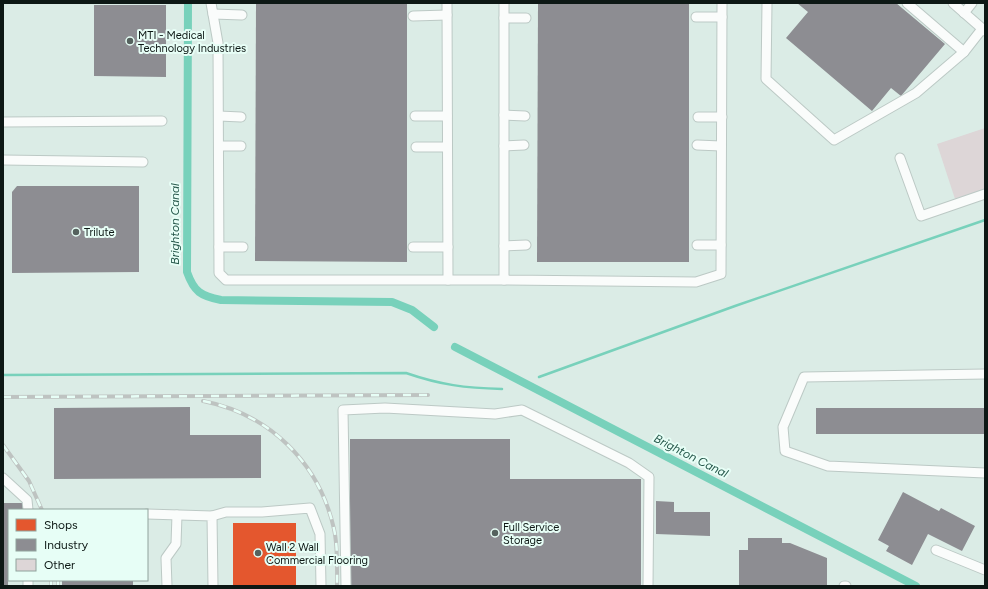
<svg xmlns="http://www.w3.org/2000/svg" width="988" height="589" viewBox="0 0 988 589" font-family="Figtree,sans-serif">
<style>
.shops{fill:#e4572e}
.industry{fill:#8d8d92}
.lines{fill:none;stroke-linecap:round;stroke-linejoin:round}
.stream{stroke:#78d1bb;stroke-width:2.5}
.canal{stroke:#78d1bb;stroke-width:8}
.building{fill:#ddd6d7}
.minor-casing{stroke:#bcc9c5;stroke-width:11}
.minor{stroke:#fafcfb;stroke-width:9}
.rail-casing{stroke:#bec3c1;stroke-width:4}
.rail{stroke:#e7fef6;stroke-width:2.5;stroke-dasharray:8;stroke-linecap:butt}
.poi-dot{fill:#55625e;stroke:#e7fef6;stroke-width:1.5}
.labels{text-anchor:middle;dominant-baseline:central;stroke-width:4;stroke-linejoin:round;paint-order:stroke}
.poi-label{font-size:11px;fill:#0d1815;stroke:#e7fef6;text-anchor:start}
.water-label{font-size:12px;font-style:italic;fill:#26584b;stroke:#e7fef6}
</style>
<rect width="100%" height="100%" fill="#dbece6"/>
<rect class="shops" x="233" y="523" width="63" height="63"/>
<g class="industry">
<polygon points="256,3 407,3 407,262 255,261"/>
<polygon points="538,3 689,3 689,262 537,262"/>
<polygon points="797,3 896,3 945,44 901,96 891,88 872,111 786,38 808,12"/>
<polygon points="94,5 166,5 166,77 94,76"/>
<polygon points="17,186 139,186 139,272 12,273 12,192"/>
<polygon points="190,407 190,435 261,435 261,478 54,479 54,408"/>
<rect x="816" y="408" width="169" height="26"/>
<polygon points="350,439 510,439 510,479 641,479 641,586 350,586"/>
<polygon points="903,492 939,511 941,508 975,526 962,551 928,534 912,565 886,551 889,546 878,540"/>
<polygon points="656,501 674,502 674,512 710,512 710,536 656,534"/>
<polygon points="3,503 23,503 23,510 9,510 8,586 3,586"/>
<polygon points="748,538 782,538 782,543 790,543 827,558 827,586 739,586 739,550 748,550"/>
<rect x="62" y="580" width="71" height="6"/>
</g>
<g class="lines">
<g class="stream">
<path d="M 3,375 L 406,373 C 441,385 465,388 502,389"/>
<polyline points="539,377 735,306 985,220"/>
</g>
<g class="canal">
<path d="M 188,3 L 187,272 C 194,292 201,296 221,300 L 392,302 L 412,310 L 434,327"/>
<polyline points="455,347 916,586"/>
</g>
</g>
<polygon class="building" points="985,128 985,189 955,199 937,144"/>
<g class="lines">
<defs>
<g id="minor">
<polyline points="211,3 218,43 219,273 226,280 448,280 447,3"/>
<polyline points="504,3 504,280 696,282 721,274 722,3"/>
<polyline points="767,3 766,79 834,140 916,93 964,52 982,29"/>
<polyline points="907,3 964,52"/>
<polyline points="953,3 985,31"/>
<polyline points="964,13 972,3"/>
<polyline points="213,14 242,15"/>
<polyline points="413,16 447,15"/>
<polyline points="696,17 722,17"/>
<polyline points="504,18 526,18"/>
<polyline points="504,115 525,116"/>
<polyline points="219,116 241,117"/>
<polyline points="415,116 447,116"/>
<polyline points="698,117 722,117"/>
<polyline points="3,122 162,121"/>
<polyline points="697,145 721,146"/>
<polyline points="219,146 241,146"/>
<polyline points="504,146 524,145"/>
<polyline points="416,147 447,147"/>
<polyline points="900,158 921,216 985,194"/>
<polyline points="3,160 143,162"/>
<polyline points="697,245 721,245"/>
<polyline points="504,246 526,245"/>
<polyline points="219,247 243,247"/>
<polyline points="413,247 448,247"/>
<polyline points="448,280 504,280"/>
<polyline points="985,374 804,377 783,427 785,451 828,466 985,473"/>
<polyline points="3,478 27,500 28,510"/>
<polyline points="147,514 212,516 213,586"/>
<polyline points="212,516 226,512 262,512 310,508 320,534 321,586"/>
<polyline points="936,550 985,570"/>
<polyline points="28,586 28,580"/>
<polyline points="167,586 166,558 176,544 177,515"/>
<polyline points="346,586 343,410 385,408 495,414 522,410 629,463 649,477 648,586"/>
<polyline points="844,586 846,586"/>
</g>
</defs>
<use href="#minor" class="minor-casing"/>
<use href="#minor" class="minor"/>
<defs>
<g id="rail">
<polyline points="3,397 428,395"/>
<path d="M 203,401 C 269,414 319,462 334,529 C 338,547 337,567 337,586"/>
<polyline points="3,445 29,481 42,510"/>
<polyline points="58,580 58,586"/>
<polyline points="51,586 51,580"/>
</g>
</defs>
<use href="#rail" class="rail-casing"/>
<use href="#rail" class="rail"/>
</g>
<g class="poi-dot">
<circle cx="130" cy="41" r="4"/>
<circle cx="76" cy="232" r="4"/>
<circle cx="495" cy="533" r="4"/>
<circle cx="258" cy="553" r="4"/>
</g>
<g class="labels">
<g class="poi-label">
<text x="138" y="35">MTI - Medical<tspan x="138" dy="13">Technology Industries</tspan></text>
<text x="84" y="232">Trilute</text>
<text x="503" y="527">Full Service<tspan x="503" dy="13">Storage</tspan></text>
<text x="266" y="547">Wall 2 Wall<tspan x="266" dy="13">Commercial Flooring</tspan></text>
</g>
<g class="water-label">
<text transform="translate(175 224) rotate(-90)">Brighton Canal</text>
<text transform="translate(691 456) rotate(27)">Brighton Canal</text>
</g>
</g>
<rect width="988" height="589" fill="none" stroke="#0d1815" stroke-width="8"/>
<rect x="8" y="509" width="140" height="72" fill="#e7fef6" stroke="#90a29c"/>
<rect x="16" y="519" width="20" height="12" fill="#e4572e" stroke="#90a29c"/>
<text x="44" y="529" font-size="12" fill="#0d1815">Shops</text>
<rect x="16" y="539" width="20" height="12" fill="#8d8d92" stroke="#90a29c"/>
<text x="44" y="549" font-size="12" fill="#0d1815">Industry</text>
<rect x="16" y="559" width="20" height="12" fill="#ddd6d7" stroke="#90a29c"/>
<text x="44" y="569" font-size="12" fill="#0d1815">Other</text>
</svg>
